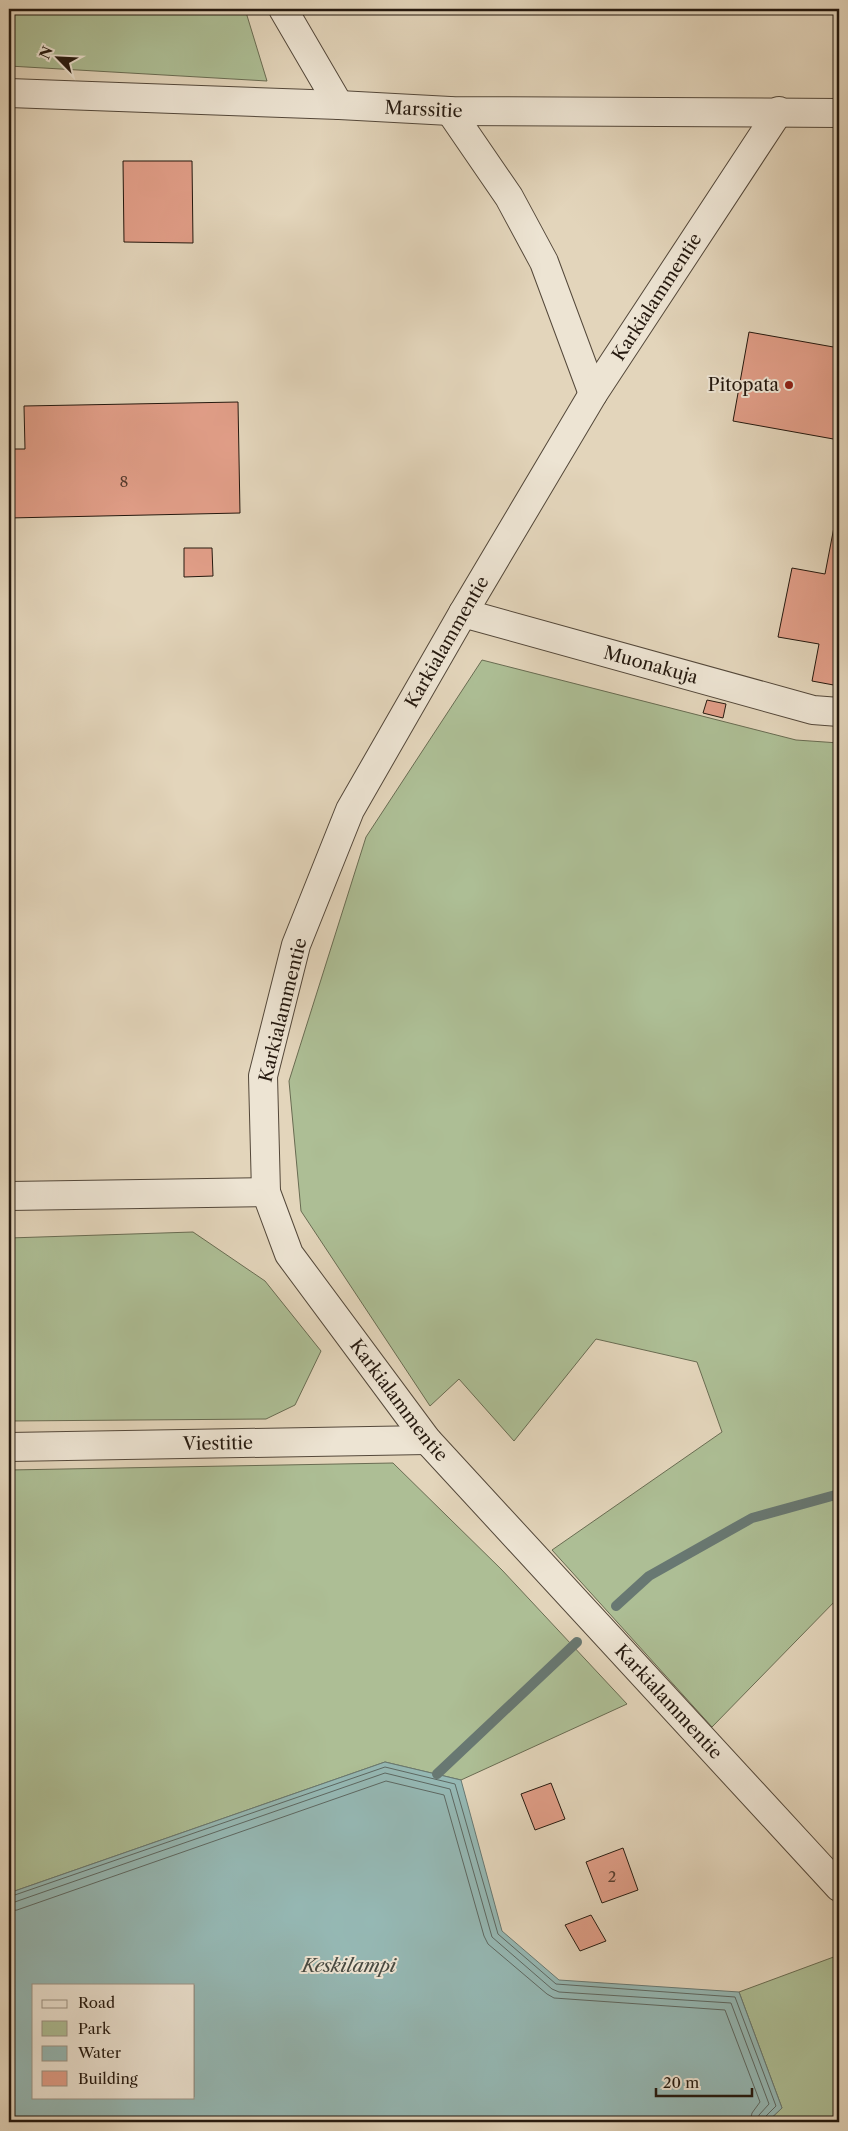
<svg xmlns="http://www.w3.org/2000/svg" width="848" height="2131" viewBox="0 0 848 2131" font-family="'Libre Caslon Text',serif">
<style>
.green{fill:#adbe95;stroke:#696c52}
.water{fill:#95b8b4;stroke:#687872;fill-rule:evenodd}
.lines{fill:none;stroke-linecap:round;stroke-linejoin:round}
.shore{stroke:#5d6862;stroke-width:1}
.stream{stroke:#687872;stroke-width:10}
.building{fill:#e19e88;stroke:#25190f}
.minor-casing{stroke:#54483a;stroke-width:30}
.minor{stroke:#ede4d3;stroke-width:28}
.poi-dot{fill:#8f2418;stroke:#ede4d3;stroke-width:2}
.labels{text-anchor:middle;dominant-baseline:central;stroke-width:4;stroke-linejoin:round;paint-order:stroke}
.number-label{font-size:15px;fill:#543a2d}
.street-label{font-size:18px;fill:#25190f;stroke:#ede4d3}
.poi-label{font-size:18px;fill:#25190f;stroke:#ede4d3;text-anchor:end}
.water-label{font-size:19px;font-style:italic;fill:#474941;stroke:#ede4d3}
</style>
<rect width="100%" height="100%" fill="#e3d5bb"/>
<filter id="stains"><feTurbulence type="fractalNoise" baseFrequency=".004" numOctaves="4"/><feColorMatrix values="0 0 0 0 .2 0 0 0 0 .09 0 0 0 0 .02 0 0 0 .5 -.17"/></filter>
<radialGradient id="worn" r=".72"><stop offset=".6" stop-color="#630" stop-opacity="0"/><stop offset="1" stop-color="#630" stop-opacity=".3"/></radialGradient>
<g class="green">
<polygon points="9,9 245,9 267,81 9,66"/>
<polygon points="482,660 796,740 839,743 839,1597 712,1727 552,1550 722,1432 697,1362 596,1339 514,1441 459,1379 430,1406 301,1211 289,1081 366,837"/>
<polygon points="193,1232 265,1281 321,1351 295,1405 266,1419 9,1421 9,1238"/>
<polygon points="393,1463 502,1570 627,1704 461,1780 385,1762 9,1893 9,1470"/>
<polygon points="839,1955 839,2122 767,2122 782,2108 739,1992"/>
</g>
<path class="water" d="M 385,1762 L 461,1780 L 502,1931 L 559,1980 L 739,1992 L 782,2108 L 767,2122 L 9,2122 L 9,1893 ZM 34,1985 L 194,1985 L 194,2097 L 34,2097 Z"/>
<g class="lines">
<g class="shore">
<polyline points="9,1897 385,1767 455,1784 498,1934 556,1984 735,1997 776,2106 765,2117 764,2122"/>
<polyline points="9,1904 385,1773 450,1789 492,1937 552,1989 559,1992 731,2003 769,2104 759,2115 758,2122"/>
<polyline points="9,1911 17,1910 386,1781 444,1795 484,1936 488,1944 547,1994 554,1998 725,2010 760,2102 752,2113 750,2122"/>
</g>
<g class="stream">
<polyline points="616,1606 649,1576 752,1518 839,1494"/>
<polyline points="437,1774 577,1642"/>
</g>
</g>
<g class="building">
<polygon points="123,161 192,161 193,243 124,242"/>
<polygon points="749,332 839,348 839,440 733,421"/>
<polygon points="238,402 240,513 9,518 9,449 25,449 24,406"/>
<polygon points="839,501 839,686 812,681 819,644 778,637 792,568 825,574"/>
<polygon points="184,548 212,548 213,576 184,577"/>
<polygon points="707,700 726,704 723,718 703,713"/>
<polygon points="551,1783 565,1819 535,1830 521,1794"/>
<polygon points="623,1848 638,1890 602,1903 586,1862"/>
<polygon points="591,1915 606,1941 580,1951 565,1925"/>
</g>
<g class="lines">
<defs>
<g id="minor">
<polyline points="283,9 339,105"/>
<path id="s1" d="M 9,93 L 339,105 L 450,111 L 839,113"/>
<polyline points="450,111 509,197 544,262 593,394"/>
<path id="s2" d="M 779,111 L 593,394 L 463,613 L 350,810 L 296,945 L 263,1076 L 266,1192 L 289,1254 L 427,1440 L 839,1887"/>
<path id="s3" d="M 463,613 L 813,710 L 839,712"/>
<polyline points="9,1196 266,1192"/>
<path id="s4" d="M 9,1447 L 427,1440"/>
</g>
</defs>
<use href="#minor" class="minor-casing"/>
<use href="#minor" class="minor"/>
</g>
<circle class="poi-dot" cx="789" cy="385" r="5"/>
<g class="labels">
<g class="number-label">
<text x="124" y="481">8</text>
<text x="612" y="1876">2</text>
</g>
<g class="street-label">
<text stroke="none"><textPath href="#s1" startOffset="415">Marssitie</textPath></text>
<text transform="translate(657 297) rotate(-57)">Karkialammentie</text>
<text transform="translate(447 642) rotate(-60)">Karkialammentie</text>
<text stroke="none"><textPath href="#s3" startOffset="195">Muonakuja</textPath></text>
<text transform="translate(283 1010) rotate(-76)">Karkialammentie</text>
<text stroke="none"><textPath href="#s2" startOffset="1466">Karkialammentie</textPath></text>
<text stroke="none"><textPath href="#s4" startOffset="209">Viestitie</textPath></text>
<text stroke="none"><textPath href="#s2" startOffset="1871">Karkialammentie</textPath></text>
</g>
<g class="poi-label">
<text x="779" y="385">Pitopata</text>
</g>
<g class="water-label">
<text x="349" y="1965">Keskilampi</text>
</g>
</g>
<rect width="848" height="2131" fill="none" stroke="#e3d5bb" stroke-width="30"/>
<rect x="10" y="10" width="828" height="2111" fill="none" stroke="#25190f" stroke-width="2.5"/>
<rect x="15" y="15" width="818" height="2101" fill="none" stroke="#25190f"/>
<rect x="32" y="1984" width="162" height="115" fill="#ede4d3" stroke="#9d9385"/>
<rect x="42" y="2000" width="25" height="8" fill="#ede4d3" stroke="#9d9385"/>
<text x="78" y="2008" font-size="15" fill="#25190f">Road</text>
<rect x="42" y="2021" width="25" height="15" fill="#adbe95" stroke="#9d9385"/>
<text x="78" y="2034" font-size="15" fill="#25190f">Park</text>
<rect x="42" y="2046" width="25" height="15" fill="#95b8b4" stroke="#9d9385"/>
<text x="78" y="2058" font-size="15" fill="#25190f">Water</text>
<rect x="42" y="2071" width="25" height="15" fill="#e19e88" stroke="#9d9385"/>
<text x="78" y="2084" font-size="15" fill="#25190f">Building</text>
<g transform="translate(58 58) rotate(294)" stroke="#ede4d3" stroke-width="4" paint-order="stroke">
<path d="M0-4L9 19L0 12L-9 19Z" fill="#25190f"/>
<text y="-8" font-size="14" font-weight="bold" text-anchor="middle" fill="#25190f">N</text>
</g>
<path d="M656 2088v8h96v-8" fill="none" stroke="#25190f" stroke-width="2.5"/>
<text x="663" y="2088" font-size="15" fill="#25190f" stroke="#ede4d3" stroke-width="4" paint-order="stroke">20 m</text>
<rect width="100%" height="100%" filter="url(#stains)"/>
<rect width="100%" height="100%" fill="url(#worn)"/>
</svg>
